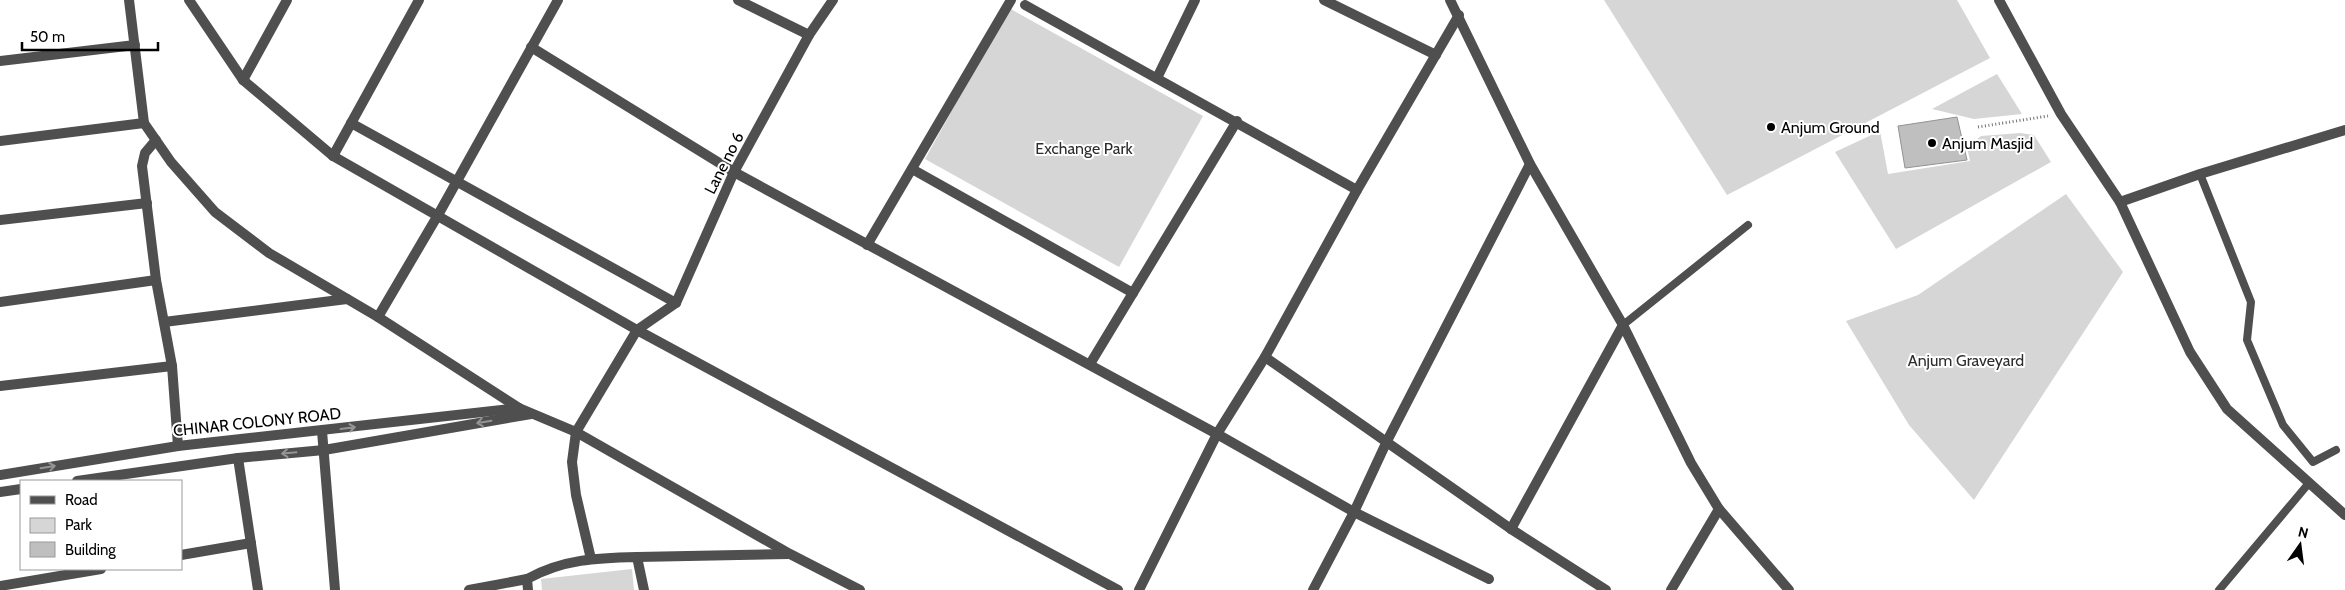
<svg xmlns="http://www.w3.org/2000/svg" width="2345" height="590" viewBox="0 0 2345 590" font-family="Cabin,sans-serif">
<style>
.green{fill:#d6d6d6}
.building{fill:#bfbfbf;stroke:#939393}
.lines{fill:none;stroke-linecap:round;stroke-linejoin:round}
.path{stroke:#717171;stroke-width:3;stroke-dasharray:1 2.5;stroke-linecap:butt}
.lane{stroke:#4f4f4f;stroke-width:8}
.street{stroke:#4f4f4f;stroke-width:10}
.oneway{stroke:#959595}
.poi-dot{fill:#000;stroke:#fff;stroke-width:2}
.labels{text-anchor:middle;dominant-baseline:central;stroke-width:4;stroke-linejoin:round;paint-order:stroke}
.poi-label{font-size:16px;fill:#000;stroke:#fff;text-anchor:start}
.park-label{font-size:16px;fill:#2d2d2d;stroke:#fff}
.street-label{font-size:16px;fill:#000;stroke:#fff}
</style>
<rect width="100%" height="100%" fill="#fff"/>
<g class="green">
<polygon points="1604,0 1957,0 1990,58 1727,195"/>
<polygon points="1009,8 1203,116 1119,267 925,159"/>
<polygon points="1997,74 2022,114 1974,119 1932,109"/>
<polygon points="1880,131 1888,174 1970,161 1967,147 1981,136 2020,133 2034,135 2051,162 1896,249 1835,152"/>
<polygon points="2066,194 2123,272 1974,500 1909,425 1846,321 1918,295"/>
<polygon points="632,569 634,590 542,590 541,579"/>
</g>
<polygon class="building" points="1957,117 1967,160 1905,168 1898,126"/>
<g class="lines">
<polyline class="path" points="1978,127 2048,116"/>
<g class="lane">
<polyline points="2200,174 2251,302 2247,340 2283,425 2313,462 2336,450"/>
<polyline points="1623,325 1748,225"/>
<polyline points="2219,590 2309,483"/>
</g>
<g class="street">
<polyline points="129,0 144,123 171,162 215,212 269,253 378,317 519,408 576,432 790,554 860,590"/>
<polyline points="189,0 243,80 333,156 637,330 1118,590"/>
<polyline points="738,0 809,35"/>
<polyline points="1324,0 1436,55"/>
<polyline points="1450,0 1530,164 1623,325 1691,463 1719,509 1671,590"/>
<polyline points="1999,0 2061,114 2120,202 2200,174 2345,130"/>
<polyline points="1025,5 1357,190"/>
<polyline points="531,47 734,172 1217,434 1354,512 1489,579"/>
<polyline points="0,61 135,45"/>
<polyline points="1157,78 1195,0"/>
<polyline points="243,80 287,0"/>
<polyline points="351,123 676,303"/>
<polyline points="156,140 145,153 142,166 156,280 172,366 178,446"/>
<polyline points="0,141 144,123"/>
<polyline points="333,156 419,0"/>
<polyline points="912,169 1133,293"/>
<polyline points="2120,202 2190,352 2227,409 2345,515"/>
<polyline points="0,220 147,203"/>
<polyline points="867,245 1011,0"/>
<polyline points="0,302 156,280"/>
<polyline points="378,317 438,215 558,0"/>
<polyline points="164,322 347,299"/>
<polyline points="1265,357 1511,529 1606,590"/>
<polyline points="1090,364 1237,121"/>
<polyline points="0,386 172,366"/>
<polyline points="322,431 335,590"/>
<polyline points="238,458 258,590"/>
<polyline points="0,475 178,446 519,408"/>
<polyline points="77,481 238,458 324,450 531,414"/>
<polyline points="0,492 21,489"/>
<polyline points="1719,509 1789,590"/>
<polyline points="1511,529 1623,325"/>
<polyline points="181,555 251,543"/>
<polyline points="637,557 789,554"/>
<polyline points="591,559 576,495 572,462 576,432 637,330 676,303 734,172 809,35 833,0"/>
<polyline points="0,586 101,569"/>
<polyline points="469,590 527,579"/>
<path d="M 528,590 L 527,579 C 563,559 597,558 637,557 L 644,590"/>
<polyline points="1139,590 1217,434 1265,357 1357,190 1459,15"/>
<polyline points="1313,590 1354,512 1387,441 1530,164"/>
</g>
</g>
<defs><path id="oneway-shaft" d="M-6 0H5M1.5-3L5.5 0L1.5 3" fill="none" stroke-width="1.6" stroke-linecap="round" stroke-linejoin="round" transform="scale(1.25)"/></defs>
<g class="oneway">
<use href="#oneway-shaft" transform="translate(484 422) rotate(170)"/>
<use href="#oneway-shaft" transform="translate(348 428) rotate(-7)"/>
<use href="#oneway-shaft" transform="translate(289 453) rotate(175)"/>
<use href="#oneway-shaft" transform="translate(48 467) rotate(-9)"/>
</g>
<g class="poi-dot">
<circle cx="1771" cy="127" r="5"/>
<circle cx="1932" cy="143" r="5"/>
</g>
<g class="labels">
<g class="poi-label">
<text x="1781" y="127">Anjum Ground</text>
<text x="1942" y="143">Anjum Masjid</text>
</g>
<g class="park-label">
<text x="1084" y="148">Exchange Park</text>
<text x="1966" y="360">Anjum Graveyard</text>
</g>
<g class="street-label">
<text transform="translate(724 163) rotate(-63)">Lane no 6</text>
<text transform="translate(257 422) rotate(-6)">CHINAR COLONY ROAD</text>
</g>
</g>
<rect x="20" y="480" width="162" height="90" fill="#ffffff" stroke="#999999"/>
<rect x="30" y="496" width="25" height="8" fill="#4f4f4f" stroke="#999999"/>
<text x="65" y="505" font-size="15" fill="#000000">Road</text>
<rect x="30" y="518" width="25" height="15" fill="#d6d6d6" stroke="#999999"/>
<text x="65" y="530" font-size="15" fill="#000000">Park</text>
<rect x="30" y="542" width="25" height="15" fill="#bfbfbf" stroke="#999999"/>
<text x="65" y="555" font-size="15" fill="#000000">Building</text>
<g transform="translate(2300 545) rotate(14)" stroke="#ffffff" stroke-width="4" paint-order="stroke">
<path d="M0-4L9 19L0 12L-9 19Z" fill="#000000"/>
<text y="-8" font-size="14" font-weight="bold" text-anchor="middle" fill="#000000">N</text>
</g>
<path d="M22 42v8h136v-8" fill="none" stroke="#000000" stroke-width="2.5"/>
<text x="30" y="42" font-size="15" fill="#000000" stroke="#ffffff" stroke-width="4" paint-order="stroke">50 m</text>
</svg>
